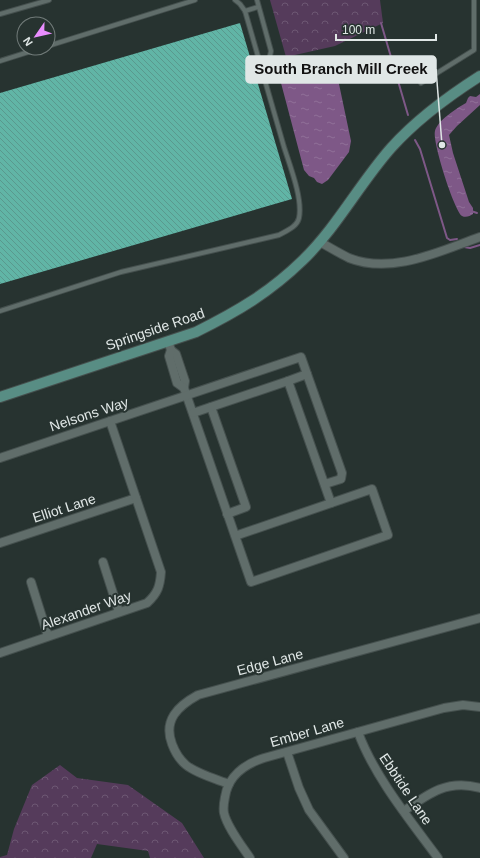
<svg xmlns="http://www.w3.org/2000/svg" width="480" height="858" viewBox="0 0 480 858" font-family="Helvetica,sans-serif">
<style>
.forest{fill:url(#forest-crowns)}
.water{fill:url(#water-ripples)}
.lines{fill:none;stroke-linecap:round;stroke-linejoin:round}
.stream{stroke:#7e5887;stroke-width:2}
.building{fill:url(#building-back-hatch)}
.service-casing{stroke:#45504e;stroke-width:6}
.minor-casing{stroke:#45504e;stroke-width:10}
.secondary-casing{stroke:#45504e;stroke-width:12}
.service{stroke:#606d6a;stroke-width:4}
.minor{stroke:#606d6a;stroke-width:8}
.secondary{stroke:#588d84;stroke-width:10}
.labels{text-anchor:middle;dominant-baseline:central;stroke-width:4;stroke-linejoin:round;paint-order:stroke}
.street-label{font-size:14px;fill:#e0e7e6;stroke:#273330}
.leader{fill:none;stroke:#e0e7e6;stroke-width:1.5}
.callout-dot{fill:#e0e7e6;stroke:#273330;stroke-width:1.5}
.callout{fill:#e0e7e6;stroke:#e0e7e6;stroke-width:1.5}
.callout-label{font-size:15px;text-anchor:middle;font-weight:bold;fill:#111}
</style>
<defs>
<pattern id="forest-crowns" width="20" height="18" patternUnits="userSpaceOnUse"><rect width="20" height="18" fill="#553b5b"/><path d="M2 6a3 3 0 1 1 6 0M12 15a3 3 0 1 1 6 0" fill="none" stroke="#6d5773"/></pattern>
<pattern id="water-ripples" width="26" height="14" patternUnits="userSpaceOnUse"><rect width="26" height="14" fill="#7e5887"/><path d="M2 4q2-2 4 0t4 0M15 11q2-2 4 0t4 0" fill="none" stroke="#907098"/></pattern>
<pattern id="building-back-hatch" width="6" height="6" patternUnits="userSpaceOnUse"><rect width="6" height="6" fill="#61b5a6"/><path d="M-1 5l2 2M0 0l6 6M5-1l2 2" fill="none" stroke="#5a998e"/></pattern>
</defs>
<rect width="100%" height="100%" fill="#273330"/>
<g class="forest">
<polygon points="270,0 380,0 383,23 335,46 286,57"/>
<polygon points="60,765 77,778 128,785 182,823 204,858 150,858 148,851 97,844 91,858 0,858 0,857 7,855 14,829 32,785"/>
</g>
<g class="water">
<polygon points="331,59 339,84 351,141 349,152 328,180 322,184 317,182 314,178 309,176 304,170 281,83 284,77 316,60"/>
<path d="M 480,94 L 480,105 L 457,126 L 449,135 L 453,153 L 469,202 L 473,208 L 473,214 C 470,216 466,218 462,216 C 454,210 432,141 435,131 C 437,121 457,108 466,103 L 468,98 L 470,96 L 476,97 Z"/>
</g>
<g class="lines">
<g class="stream">
<polyline points="381,23 408,115"/>
<polyline points="415,140 420,149 447,238 450,240 457,239"/>
<polyline points="471,211 477,213"/>
<polyline points="464,247 470,248 480,245"/>
</g>
</g>
<polygon class="building" points="240,23 292,199 0,284 0,93"/>
<g class="lines">
<defs>
<g id="service">
<path d="M 257,0 L 271,51 C 270,59 267,61 260,64"/>
<polyline points="245,11 258,7"/>
<polyline points="0,14 49,0"/>
<polyline points="48,46 195,0"/>
<polyline points="0,61 41,48"/>
<polyline points="421,83 474,50 474,0"/>
<path d="M 0,311 L 121,272 L 279,235 C 286,231 297,227 299,218 C 303,199 290,166 284,147 C 271,102 258,57 245,11 L 240,4 L 235,0"/>
</g>
<g id="minor">
<path d="M 320,242 C 329,247 339,253 349,258 C 392,275 440,251 480,237"/>
<polyline points="168,341 171,350 176,354 185,381 184,388 251,582 388,535 372,489 235,536"/>
<polyline points="171,350 169,356 177,383 184,388"/>
<polyline points="211,407 246,507 227,514"/>
<polyline points="193,413 288,381"/>
<polyline points="0,458 301,357 307,374"/>
<polyline points="325,484 341,479 342,473 307,374 288,381 331,503"/>
<polyline points="0,543 136,498"/>
<polyline points="103,562 119,612"/>
<polyline points="31,582 48,636"/>
<path d="M 0,653 L 147,603 C 158,593 160,586 161,572 L 110,421"/>
<path d="M 358,732 C 374,776 410,820 438,858"/>
<polyline points="287,752 299,788 309,810 344,858"/>
<path d="M 229,784 C 216,779 197,774 186,765 C 180,760 175,752 172,744 C 163,720 178,706 198,695 L 480,618"/>
<path d="M 404,811 C 429,793 448,779 480,788"/>
<path d="M 250,858 C 242,846 227,827 224,813 C 223,808 224,802 225,797 C 228,776 245,764 264,758 L 444,708 L 463,705 L 480,707"/>
</g>
<path id="secondary" d="M 0,397 L 196,332 C 238,311 269,293 303,260 C 337,227 360,183 391,148 C 417,119 447,97 480,76"/>
</defs>
<use href="#service" class="service-casing"/>
<use href="#minor" class="minor-casing"/>
<use href="#secondary" class="secondary-casing"/>
<use href="#service" class="service"/>
<use href="#minor" class="minor"/>
<use href="#secondary" class="secondary"/>
</g>
<g class="labels">
<g class="street-label">
<text transform="translate(155 329) rotate(-19)">Springside Road</text>
<text transform="translate(89 414) rotate(-18)">Nelsons Way</text>
<text transform="translate(64 508) rotate(-18)">Elliot Lane</text>
<text transform="translate(86 610) rotate(-19)">Alexander Way</text>
<text transform="translate(270 662) rotate(-15)">Edge Lane</text>
<text transform="translate(307 732) rotate(-16)">Ember Lane</text>
<text transform="translate(406 789) rotate(56)">Ebbtide Lane</text>
</g>
</g>
<path class="leader" d="M442 145L436 69"/>
<circle class="callout-dot" cx="442" cy="145" r="4"/>
<rect class="callout" x="246" y="56" width="190" height="27" rx="4"/>
<g class="callout-label">
<text x="341" y="74">South Branch Mill Creek</text>
</g>
<g transform="translate(36 36) rotate(236)"><circle r="19" fill="#273330" stroke="#717b79"/>
<path d="M0-3L7 15L0 10L-7 15Z" fill="#e98dfe"/>
<text y="-6" font-size="11" font-weight="bold" text-anchor="middle" fill="#e0e7e6">N</text>
</g>
<path d="M336 34v6h100v-6" fill="none" stroke="#e0e7e6" stroke-width="2"/>
<text x="342" y="34" font-size="12" fill="#e0e7e6" stroke="#273330" stroke-width="3" paint-order="stroke">100 m</text>
</svg>
